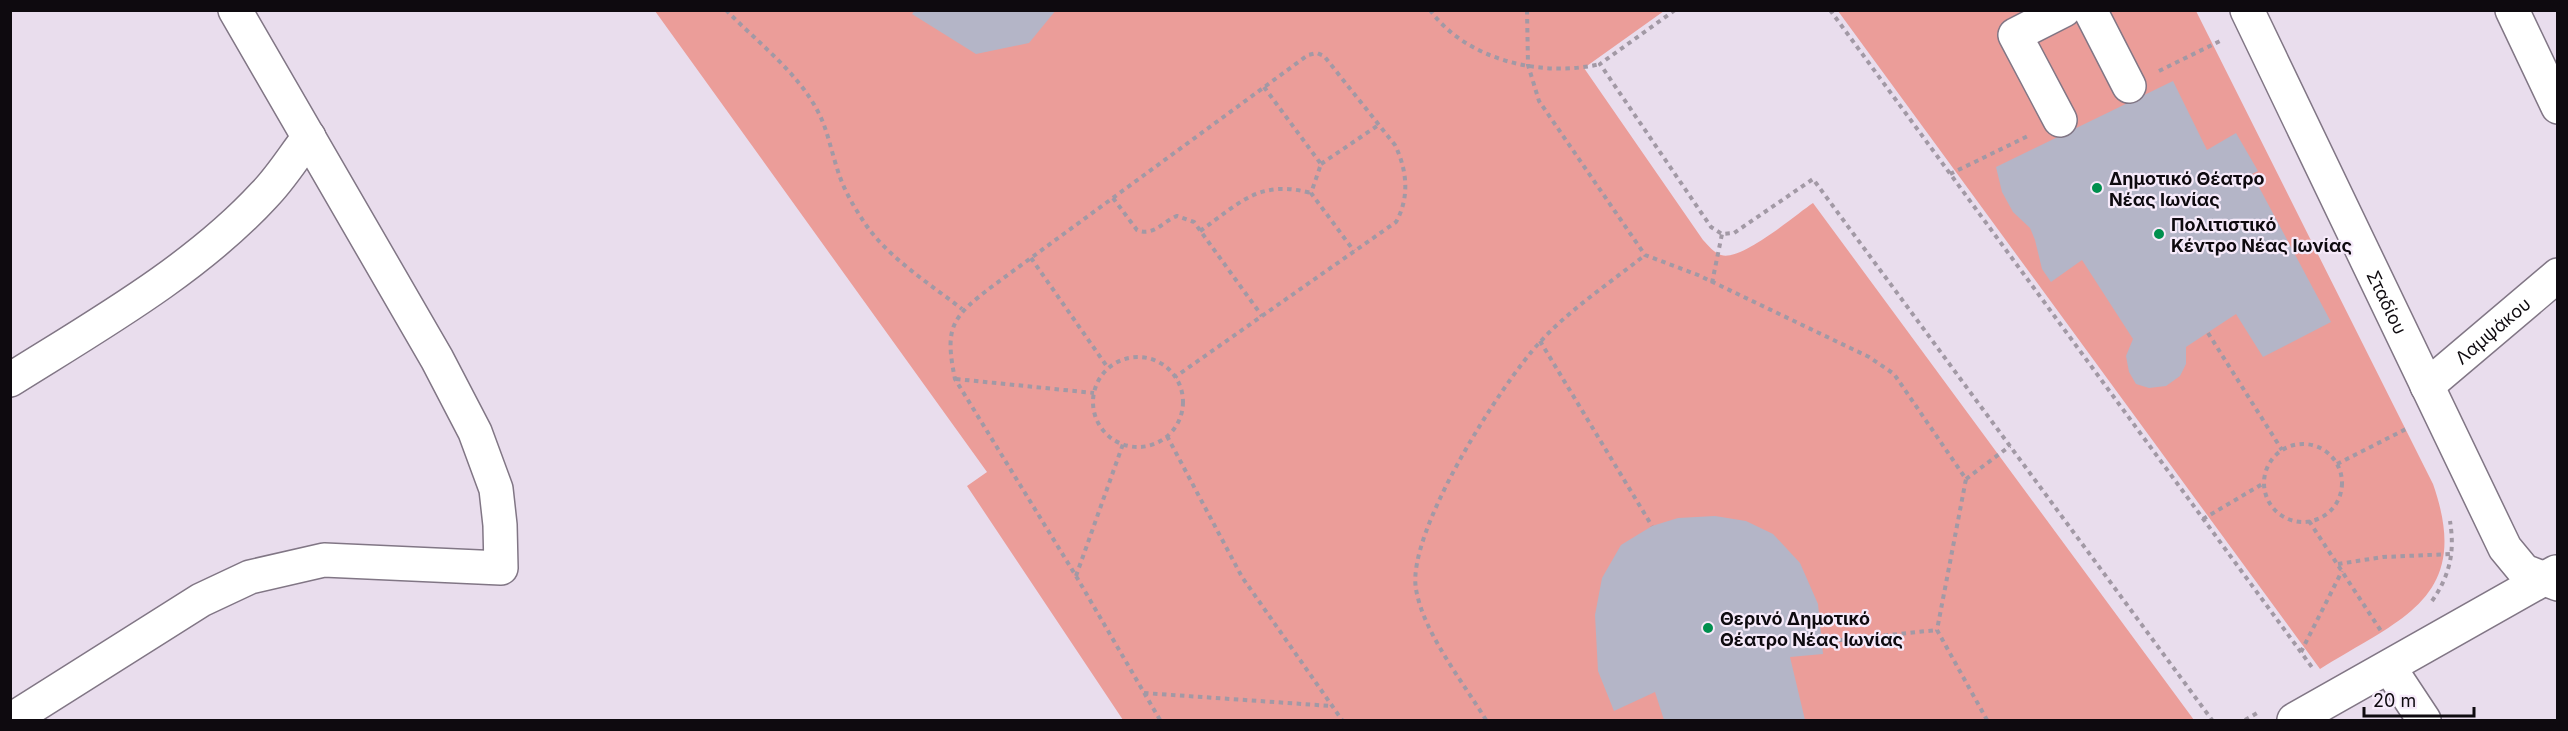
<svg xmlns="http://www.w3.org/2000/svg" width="2568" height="731" viewBox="0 0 2568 731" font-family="Inter,sans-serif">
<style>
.green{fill:#eb9d99}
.building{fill:#b4b5c7}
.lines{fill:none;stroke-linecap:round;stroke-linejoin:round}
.minor-casing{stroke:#817685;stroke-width:36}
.path{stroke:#a299a5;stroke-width:4;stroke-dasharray:4.5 4.5;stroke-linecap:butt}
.minor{stroke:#fff;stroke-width:33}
.poi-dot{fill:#008f4e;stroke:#f6eafa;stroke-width:2}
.labels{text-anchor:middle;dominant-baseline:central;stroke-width:4.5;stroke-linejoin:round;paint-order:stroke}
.poi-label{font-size:18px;font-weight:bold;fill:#0e0a0f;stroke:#f6eafa;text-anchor:start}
.street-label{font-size:18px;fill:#0e0a0f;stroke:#f6eafa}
</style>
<rect width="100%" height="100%" fill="#e9dded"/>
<g class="green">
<path d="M 655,11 L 1664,11 L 1584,68 L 1703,240 C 1708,245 1714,253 1721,255 C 1741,262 1795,215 1813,203 L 2194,720 L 1123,720 L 967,486 L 987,472 Z"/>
<path d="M 1838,11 L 2196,11 L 2433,484 C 2473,598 2402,618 2320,669 Z"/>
</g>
<g class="building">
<polygon points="915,10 1056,10 1029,43 976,54 912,14"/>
<polygon points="2173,81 2207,150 2236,133 2258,171 2252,174 2331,322 2263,357 2236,314 2186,347 2186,364 2180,376 2166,386 2149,388 2136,384 2129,372 2126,356 2133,339 2082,260 2051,282 2042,269 2035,240 2030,228 2013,212 2002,192 1996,167"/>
<polygon points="1715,516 1746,521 1773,534 1800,563 1818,604 1823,654 1790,657 1805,720 1664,720 1655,692 1614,711 1598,671 1595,615 1602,578 1621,545 1652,526 1678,518"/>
</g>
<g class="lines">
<defs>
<g id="minor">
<polyline points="2090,10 2129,86"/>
<path id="s1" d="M 2247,10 L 2505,548 L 2524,571 L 2558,584"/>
<polyline points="2512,10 2558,107"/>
<polyline points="2060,120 2015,35 2064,10"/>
<path d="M 10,380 C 96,326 195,270 264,195 C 281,178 294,156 309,137"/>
<path id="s2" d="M 2427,386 L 2558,275"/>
<polyline points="2389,667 2424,720"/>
<polyline points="11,720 201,600 250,577 324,560 501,568 500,525 496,489 475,432 437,359 235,10"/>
<polyline points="2294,720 2556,572"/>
</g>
</defs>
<use href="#minor" class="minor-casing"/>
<g class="path">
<path d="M 726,10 C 756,41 795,70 816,108 C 827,127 830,147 837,168 C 843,189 854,207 866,225 C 890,259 930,284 962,309"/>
<path d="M 1430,10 C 1466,60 1542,78 1600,64"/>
<polyline points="1527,10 1528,65 1539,101 1645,255 1698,275 1869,357 1894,374 1966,479 1937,630 1987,720"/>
<polyline points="1675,10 1600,64 1711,227 1722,234 1734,233 1813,179 2212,720"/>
<polyline points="1830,10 2314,670"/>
<polyline points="2159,71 2222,40"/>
<polyline points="1264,87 1321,164 1311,193 1354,251"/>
<polyline points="1321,164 1380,124"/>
<polyline points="1950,174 2028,136"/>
<path d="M 1113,198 L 1137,230 C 1154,237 1163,221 1177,216 L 1194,222 L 1262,316"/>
<path d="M 1200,231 C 1240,203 1259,179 1311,193"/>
<polyline points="1031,258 1108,368"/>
<polyline points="1712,283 1722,234"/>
<polyline points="2208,333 2282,450"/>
<polyline points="1540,341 1652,526"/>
<circle cx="1138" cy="402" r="45"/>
<polyline points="956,379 1094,393"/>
<polyline points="1167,436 1242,577 1342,720"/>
<circle cx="2303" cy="483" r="39"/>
<polyline points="2337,464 2408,428"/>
<polyline points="1966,479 2010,446"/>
<polyline points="2203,519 2264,483"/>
<polyline points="2309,521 2381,631"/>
<polyline points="2338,564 2383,557 2452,554"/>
<polyline points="1076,576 1123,444"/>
<path d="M 2432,601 C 2450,575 2455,552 2450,521"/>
<polyline points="1821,642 1937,630"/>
<polyline points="2301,652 2342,571"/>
<polyline points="1144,693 1331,706"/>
<path d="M 1160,720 L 1076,576 L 955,379 C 944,326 952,317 994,285 L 1308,55 L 1317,53 L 1324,56 L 1395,145 C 1407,170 1410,197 1396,222 L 1175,377"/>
<path d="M 1486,720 C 1463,682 1423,632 1416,589 C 1406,533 1501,384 1540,342 C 1570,309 1610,283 1645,255"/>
<polyline points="2245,720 2259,712"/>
</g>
<use href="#minor" class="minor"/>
</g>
<g class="poi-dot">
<circle cx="2097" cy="188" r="6"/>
<circle cx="2159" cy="234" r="6"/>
<circle cx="1708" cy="628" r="6"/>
</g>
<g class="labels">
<g class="poi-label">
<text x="2109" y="178">Δημοτικό Θέατρο<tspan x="2109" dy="21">Νέας Ιωνίας</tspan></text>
<text x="2171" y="224">Πολιτιστικό<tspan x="2171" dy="21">Κέντρο Νέας Ιωνίας</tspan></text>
<text x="1720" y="618">Θερινό Δημοτικό<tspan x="1720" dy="21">Θέατρο Νέας Ιωνίας</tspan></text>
</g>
<g class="street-label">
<text stroke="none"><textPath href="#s1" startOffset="324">Σταδίου</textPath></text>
<text stroke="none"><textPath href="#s2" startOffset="86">Λαμψάκου</textPath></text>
</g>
</g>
<rect width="2568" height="731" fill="none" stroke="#0e0a0f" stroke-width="24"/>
<path d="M2364 707v9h110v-9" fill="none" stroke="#0e0a0f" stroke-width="3"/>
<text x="2373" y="707" font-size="18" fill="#0e0a0f" stroke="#f6eafa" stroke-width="4.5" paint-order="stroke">20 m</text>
</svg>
